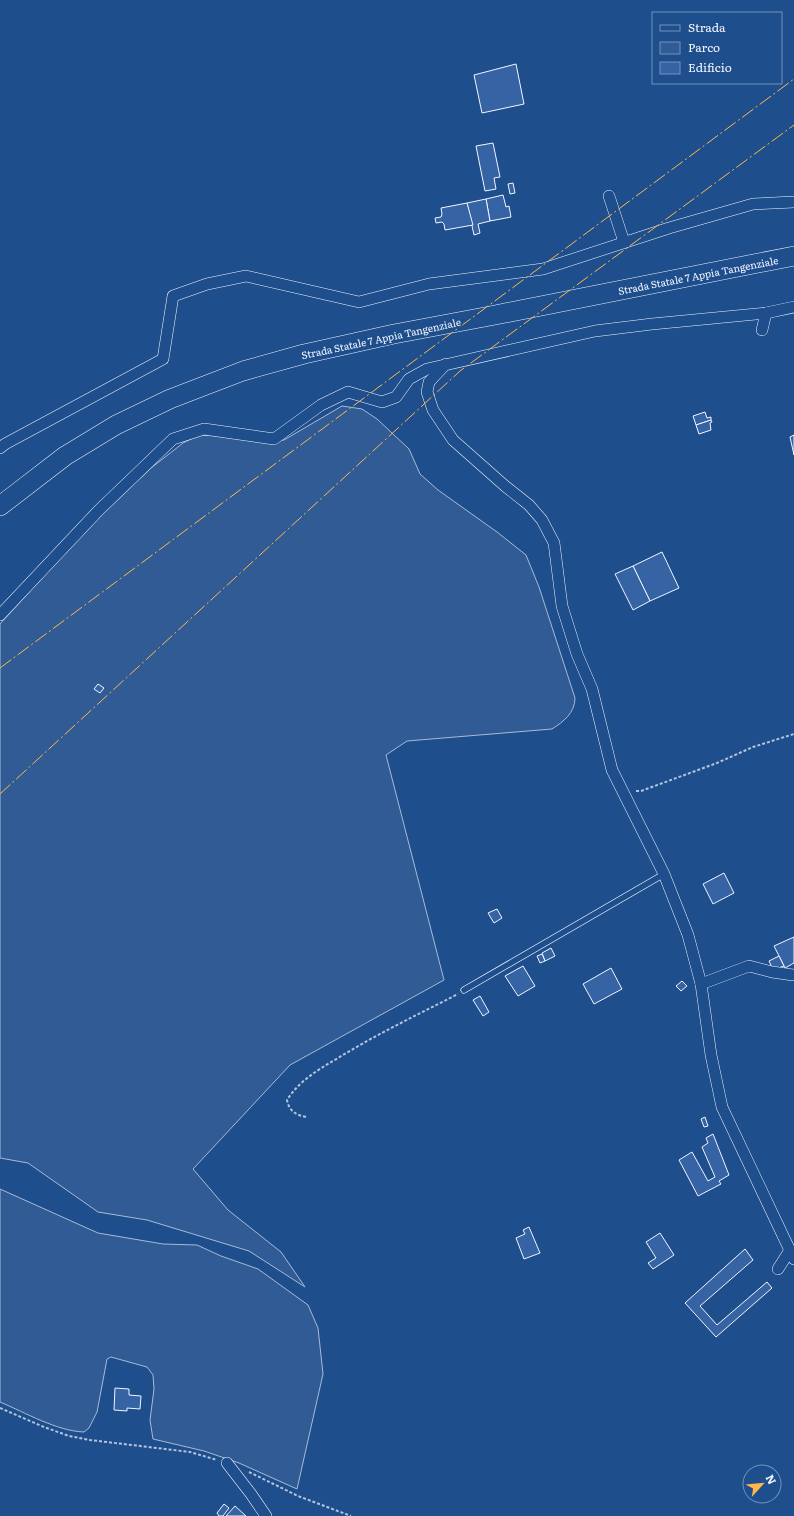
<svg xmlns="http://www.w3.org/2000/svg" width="794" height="1516" viewBox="0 0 794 1516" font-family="Literata,serif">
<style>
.green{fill:#305b95;stroke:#a8bbd7}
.building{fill:#3563a3;stroke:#f2f6ff}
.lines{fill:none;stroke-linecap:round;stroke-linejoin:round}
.service-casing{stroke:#f2f6ff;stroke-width:7}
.minor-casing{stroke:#f2f6ff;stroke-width:12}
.trunk-casing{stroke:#f2f6ff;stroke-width:20}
.path{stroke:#b3c4dc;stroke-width:2;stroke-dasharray:3 2;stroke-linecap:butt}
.service{stroke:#1f4e8c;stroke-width:5.5}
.minor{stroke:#1f4e8c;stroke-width:11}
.trunk{stroke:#1f4e8c;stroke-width:19}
.power{stroke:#ffb74d;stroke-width:1;stroke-dasharray:14 3 2 3;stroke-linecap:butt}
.labels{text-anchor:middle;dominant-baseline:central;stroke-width:3;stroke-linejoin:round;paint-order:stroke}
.street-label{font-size:10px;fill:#f2f6ff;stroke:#1f4e8c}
</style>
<rect width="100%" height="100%" fill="#1f4e8c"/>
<g class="green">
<path d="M 342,406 L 362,409 L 377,419 L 409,449 L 420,474 L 438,490 L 497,532 L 526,555 L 539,587 L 575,698 C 575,713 563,722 552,729 L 407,741 L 386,755 L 444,980 L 290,1065 L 193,1169 L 228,1210 L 281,1252 L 305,1287 L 249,1251 L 147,1220 L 98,1212 L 28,1163 L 0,1158 L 0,624 L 98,517 L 151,468 L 183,443 L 199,435 L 220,436 L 265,442 L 284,440 Z"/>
<path d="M 0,1189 L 98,1233 L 163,1244 L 197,1245 L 221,1256 L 258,1269 L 308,1305 L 318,1328 L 323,1374 L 297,1489 L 239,1463 L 204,1451 L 153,1439 L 150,1420 L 154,1389 L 153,1375 L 147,1367 L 111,1357 L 107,1359 L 97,1412 L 89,1428 L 84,1432 C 57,1431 26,1413 0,1402 Z"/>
</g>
<g class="building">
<polygon points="516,64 524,104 482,113 474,75"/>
<polygon points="493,143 500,177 494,178 496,189 485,191 476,146"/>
<polygon points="513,183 515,193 510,194 508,184"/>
<polygon points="503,195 506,207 509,206 511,217 490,221 486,199"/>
<polygon points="486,199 490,221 478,224 480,233 474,235 467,203"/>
<polygon points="467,203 473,225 445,230 444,224 442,222 436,223 435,218 441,217 442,214 441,208"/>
<polygon points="705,412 707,418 711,417 711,420 696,425 693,416"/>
<polygon points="711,420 712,422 710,423 711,430 699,434 696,425"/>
<polygon points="794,435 794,455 790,437"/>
<polygon points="662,552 679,588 650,601 633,566"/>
<polygon points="633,566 650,601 633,610 615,574"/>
<polygon points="98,684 104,688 100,693 94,689"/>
<polygon points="724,873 734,893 713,904 703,884"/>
<polygon points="497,909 502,918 494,923 488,913"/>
<polygon points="794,937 794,963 785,968 774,946"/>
<polygon points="551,948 555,956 545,961 542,953"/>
<polygon points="542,954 545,961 540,963 537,956"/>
<polygon points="779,956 784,966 773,970 769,961"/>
<polygon points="523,966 535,986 518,996 505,976"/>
<polygon points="611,968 622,989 594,1004 583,984"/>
<polygon points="682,981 687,986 681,991 676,986"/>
<polygon points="480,996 489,1012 483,1016 473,1000"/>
<polygon points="705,1117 708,1126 704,1127 701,1119"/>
<polygon points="713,1134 729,1175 719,1181 721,1184 698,1196 679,1160 692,1152 708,1181 715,1177 702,1147 708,1143 706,1138"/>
<polygon points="529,1227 540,1253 524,1259 516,1238 525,1234 523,1230"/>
<polygon points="660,1233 674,1255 653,1269 648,1263 656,1258 646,1242"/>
<polygon points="745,1249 753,1260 700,1306 717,1325 767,1282 772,1288 716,1337 685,1303"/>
<polygon points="115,1388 129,1389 129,1395 141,1396 140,1409 127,1408 127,1411 114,1410"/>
<polygon points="224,1504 229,1508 223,1516 219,1516 217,1513"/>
<polygon points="235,1506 246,1516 226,1516"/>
</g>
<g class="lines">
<defs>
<polyline id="service" points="464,990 664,874"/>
<g id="minor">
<polyline points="609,196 624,242"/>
<polyline points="762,330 766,313"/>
<polyline points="446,364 429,382 427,392 433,410 453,440 505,486 529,505 542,520 554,543 562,606 577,654 592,689 612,770 664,874 688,935 701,984 711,1055 722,1107 794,1259"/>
<polyline points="0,448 5,444 163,359 173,296 207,284 246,276 359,302 429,284 543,269 669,228 753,204 794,202"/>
<polyline points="0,615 99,510 173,439 204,429 274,439 321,405 348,392 382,402 396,397 409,379 427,369 595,331 652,324 766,313 794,307"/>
<polyline points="701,984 749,966 772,972 793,975"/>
<polyline points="778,1269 790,1250"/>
<polyline points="227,1463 251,1494 266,1516"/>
</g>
<polyline id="trunk" points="0,506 65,456 116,425 170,399 243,371 304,354 394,334 490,316 794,256"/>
</defs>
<use href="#service" class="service-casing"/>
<use href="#minor" class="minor-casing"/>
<use href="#trunk" class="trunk-casing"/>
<g class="path">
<polyline points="636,791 641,791 717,763 753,747 794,734"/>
<path d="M 306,1117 C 296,1115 289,1111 287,1100 C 299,1081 319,1069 338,1058 C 377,1034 417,1015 458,994"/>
<polyline points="0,1408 44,1427 69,1436 90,1440 190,1452 217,1460"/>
<polyline points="249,1472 298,1496 351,1516"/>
</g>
<use href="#service" class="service"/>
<use href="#minor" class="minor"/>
<use href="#trunk" class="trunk"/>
<g class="power">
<polyline points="0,668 794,79"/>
<polyline points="0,794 460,371 794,125"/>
</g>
</g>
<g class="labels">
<g class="street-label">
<text transform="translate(698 275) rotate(-11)">Strada Statale 7 Appia Tangenziale</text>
<text transform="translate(381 338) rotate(-12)">Strada Statale 7 Appia Tangenziale</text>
</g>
</g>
<rect x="652" y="12" width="130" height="72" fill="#1f4e8c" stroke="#7391ba"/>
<rect x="660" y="25" width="20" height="6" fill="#1f4e8c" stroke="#7391ba"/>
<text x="688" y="32" font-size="12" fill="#f2f6ff">Strada</text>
<rect x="660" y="42" width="20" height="12" fill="#305b95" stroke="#7391ba"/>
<text x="688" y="52" font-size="12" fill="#f2f6ff">Parco</text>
<rect x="660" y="62" width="20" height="12" fill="#3563a3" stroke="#7391ba"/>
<text x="688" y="72" font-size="12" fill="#f2f6ff">Edificio</text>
<g transform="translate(762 1484) rotate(63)"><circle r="19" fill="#1f4e8c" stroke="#7391ba"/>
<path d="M0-3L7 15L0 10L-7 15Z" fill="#ffb74d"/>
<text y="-6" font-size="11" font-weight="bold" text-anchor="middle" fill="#f2f6ff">N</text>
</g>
</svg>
